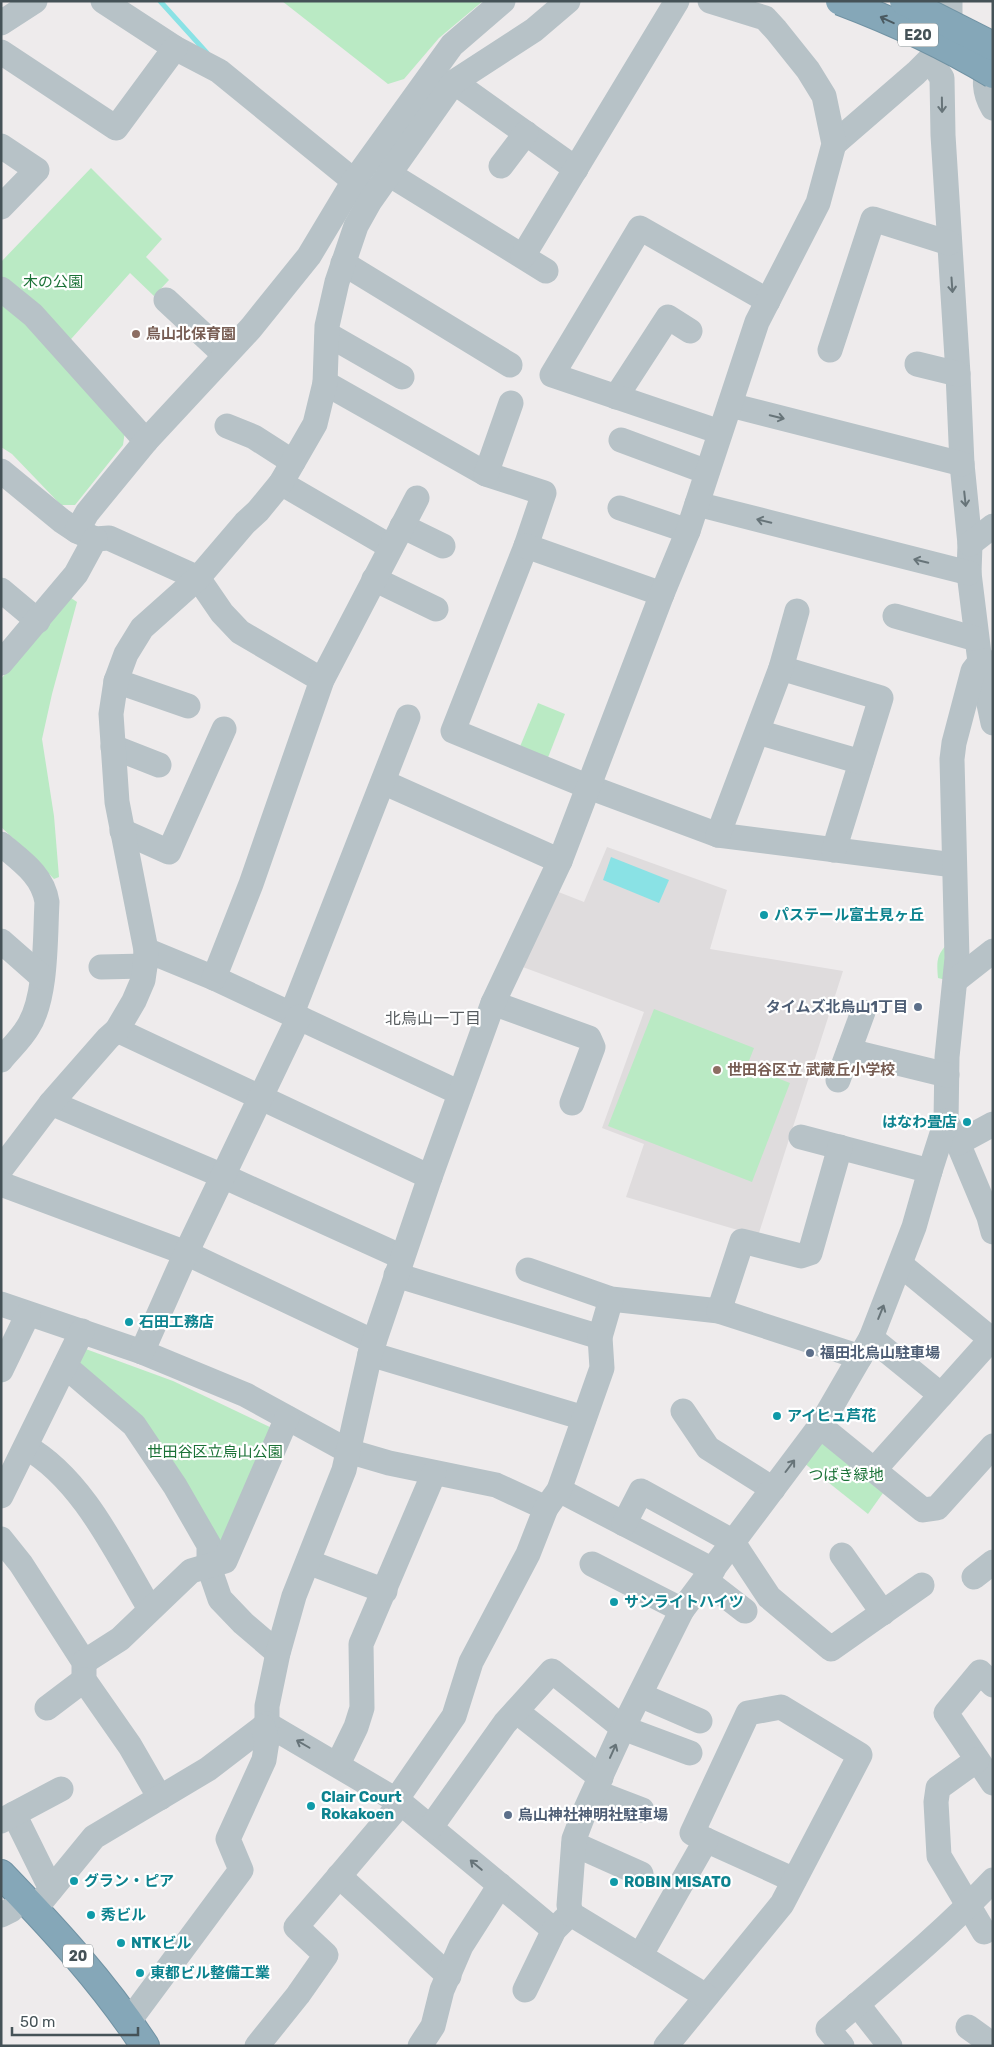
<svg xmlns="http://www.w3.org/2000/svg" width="994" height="2047" viewBox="0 0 994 2047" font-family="Rubik,'Noto Sans JP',sans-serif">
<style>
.education{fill:#dfdcdd}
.green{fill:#baeac4}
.water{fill:#8ae2e5}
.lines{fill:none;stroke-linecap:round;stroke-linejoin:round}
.stream{stroke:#8ae2e5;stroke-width:5}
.highway-casing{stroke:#7092a3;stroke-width:30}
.minor{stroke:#b7c2c7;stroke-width:25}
.highway{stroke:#85a7b8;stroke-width:28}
.highway-bridge-casing{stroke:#7092a3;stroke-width:30;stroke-linecap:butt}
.highway-bridge{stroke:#85a7b8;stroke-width:28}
.oneway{stroke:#4b5a61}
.oneway2{stroke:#677479}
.education-dot{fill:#8d6e63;stroke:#fff;stroke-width:2}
.culture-dot{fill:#0f9aa8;stroke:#fff;stroke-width:2}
.service-dot{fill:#5c6f8a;stroke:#fff;stroke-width:2}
.labels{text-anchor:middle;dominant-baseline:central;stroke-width:4.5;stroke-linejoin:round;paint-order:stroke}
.shield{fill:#fff;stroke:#7d8689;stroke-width:1}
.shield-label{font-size:14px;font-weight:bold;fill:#455257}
.park-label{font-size:15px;fill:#1b7237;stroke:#fff}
.education-label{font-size:15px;font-weight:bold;fill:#785e54;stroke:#fff;text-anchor:start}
.culture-label{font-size:15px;font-weight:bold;fill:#0d838f;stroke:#fff;text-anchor:start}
.service-label{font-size:15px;font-weight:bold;fill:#4e5e75;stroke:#fff;text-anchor:start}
.neighbourhood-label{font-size:16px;fill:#585d60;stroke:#fff}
</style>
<rect width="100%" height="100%" fill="#eeebec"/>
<polygon class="education" points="607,847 727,890 710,949 843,971 758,1236 626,1197 644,1144 602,1128 644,1012 520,966 556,891 584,902"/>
<g class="green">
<polygon points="282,1 483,1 439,38 404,79 388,84"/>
<polygon points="91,168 162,239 146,257 169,280 154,296 130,273 55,357 125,431 123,445 75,505 61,505 12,454 1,447 1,262"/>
<polygon points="71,598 77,602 52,694 42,739 54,816 59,877 54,879 30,854 1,827 1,679"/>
<polygon points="538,703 565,714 547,760 519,749"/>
<path d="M 946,945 L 946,980 L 938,978 C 937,962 936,957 946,945 Z"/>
<polygon points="654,1009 754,1048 747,1066 790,1083 752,1182 608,1126"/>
<polygon points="83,1348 173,1381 274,1429 223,1558 78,1368"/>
<polygon points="820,1438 888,1486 868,1514 804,1463"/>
</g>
<polygon class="water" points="611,857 669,880 659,903 603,880"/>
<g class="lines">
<polyline class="stream" points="160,1 207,53"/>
<defs>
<path id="highway" d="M 1,1874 C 53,1928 104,1983 145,2046"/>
</defs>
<use href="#highway" class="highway-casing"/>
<g class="minor">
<polyline points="103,1 175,48 219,71 354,181 364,193"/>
<polyline points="950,1 950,14"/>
<polyline points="1,23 35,1"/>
<polyline points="1,52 116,128 175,48"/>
<path d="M 989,53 C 986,75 981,88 993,108"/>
<polyline points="930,60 942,78 943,135 958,374 962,464 970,544 969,573 980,662 993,723"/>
<polyline points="454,82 576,169"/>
<polyline points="834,144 916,73 940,49"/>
<polyline points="1,146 37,170 1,207"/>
<polyline points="501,166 526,133"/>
<polyline points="389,174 546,271"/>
<polyline points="523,256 677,1"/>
<polyline points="343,263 510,365"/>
<polyline points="1,289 33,315 146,441"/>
<polyline points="166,300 225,355"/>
<polyline points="327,337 334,338 402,377"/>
<polyline points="830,350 873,219 949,243"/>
<polyline points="917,364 958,374"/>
<polyline points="325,383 486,474 544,493 526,546 453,731 589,787 718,835 954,865"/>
<polyline points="616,397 668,317 690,331"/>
<polyline points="730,405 962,464"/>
<polyline points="227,426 254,437 293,462"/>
<polyline points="720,432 552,375 640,228 768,301"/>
<polyline points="621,440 707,472"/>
<polyline points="1,471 62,521 77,531 95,539 109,538 198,578 222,613 240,632 322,680"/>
<polyline points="486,474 511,403"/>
<polyline points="281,483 391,547"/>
<polyline points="697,504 969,573"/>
<polyline points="620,508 688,531"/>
<polyline points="402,526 443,546"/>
<polyline points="77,531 87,513 146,441 251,328 309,256 354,181 452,45 503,1"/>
<polyline points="970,544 993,526"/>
<polyline points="526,546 662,594"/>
<polyline points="374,579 436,609"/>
<polyline points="1,590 38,621"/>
<polyline points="895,616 976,639"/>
<polyline points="985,661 980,662 973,671 954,743 952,759 957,958 947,1057 946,1121 958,1143 989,1217 993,1232"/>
<polyline points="1,663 76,574 95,539"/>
<polyline points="781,668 881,698 834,850"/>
<polyline points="116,681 188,706"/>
<polyline points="758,732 861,762"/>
<polyline points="113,747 159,765"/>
<polyline points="383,782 560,861"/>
<polyline points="122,831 169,852 224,729"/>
<polyline points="718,835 781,668 797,611"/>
<path d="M 1,844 C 21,861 43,875 47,902 C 45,937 47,998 28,1027 C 21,1039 10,1049 1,1060"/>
<polyline points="1,941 42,977"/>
<polyline points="146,950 214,978 460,1093"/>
<polyline points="101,967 145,966"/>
<polyline points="214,978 251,884 322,680 417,498"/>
<polyline points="956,980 993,951"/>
<polyline points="493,1003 589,1038 593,1047 572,1103"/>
<polyline points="292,1013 408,717"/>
<polyline points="117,1030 430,1177"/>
<polyline points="849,1051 947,1075"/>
<polyline points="838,1080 863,1012"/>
<polyline points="51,1103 223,1176 402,1257"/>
<polyline points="801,1137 930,1171"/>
<polyline points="958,1143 993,1124"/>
<polyline points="1,1169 51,1103 108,1038 117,1030 134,1001 143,980 145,966 146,950 117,802 111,714 116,681 126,654 142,628 198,578 245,523 258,511 281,483 315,424 325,383 327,326 337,282 356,226 370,201 454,82 534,30 568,1"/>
<polyline points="1,1184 186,1253 374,1342"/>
<polyline points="901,1265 991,1339"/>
<polyline points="528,1270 611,1299 719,1311 860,1357"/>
<polyline points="396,1275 600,1337"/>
<polyline points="1,1304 142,1352 246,1395 348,1451 389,1463 496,1485 546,1508"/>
<polyline points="719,1311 742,1241 801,1256 810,1253 840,1147"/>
<polyline points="871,1338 941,1395"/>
<polyline points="142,1352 186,1253 299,1017"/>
<polyline points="370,1354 584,1418"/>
<polyline points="65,1366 134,1425 175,1486 209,1545 209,1567 220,1599 243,1623 278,1653"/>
<polyline points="1,1370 28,1314"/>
<polyline points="683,1411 708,1448 773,1489"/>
<polyline points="820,1426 923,1510 937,1508 993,1446"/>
<path d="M 26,1447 C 83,1479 117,1554 150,1609"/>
<polyline points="874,1470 993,1337"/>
<polyline points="559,1490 713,1570"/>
<polyline points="1,1496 82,1331"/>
<polyline points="624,1524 641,1491 732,1541 769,1597 831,1649 922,1585"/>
<polyline points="1,1539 21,1564 84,1662 84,1680 130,1746 160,1798"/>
<polyline points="842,1555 883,1613"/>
<polyline points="308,1562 385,1591"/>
<polyline points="592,1564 682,1610"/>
<polyline points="974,1577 993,1562"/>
<polyline points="705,1580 745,1611"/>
<polyline points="84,1662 120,1639 191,1571 225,1561 287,1418"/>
<polyline points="993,1685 980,1672 946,1713 993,1783"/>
<polyline points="640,1695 700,1721"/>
<polyline points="47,1708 84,1680"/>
<polyline points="516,1711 601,1778"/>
<polyline points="267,1724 267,1706 278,1653 294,1596 344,1470 370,1354 430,1177 493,1003 560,861 662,594 688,531 757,322 818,203 834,144 824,96 808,70 776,30 765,18 710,1"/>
<polyline points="267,1724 401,1803 554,1930"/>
<polyline points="977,1760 938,1788 936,1802 939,1856 984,1932"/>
<polyline points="338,1764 356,1727 362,1708 361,1644 434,1473"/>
<polyline points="595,1792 642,1810"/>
<polyline points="396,1800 454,1716 471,1662 528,1554 546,1508 559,1490 602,1368 600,1337 611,1299"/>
<polyline points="14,1814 51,1889"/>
<polyline points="1,1821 61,1789"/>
<polyline points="431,1827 505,1723 552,1671 623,1728 690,1753"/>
<polyline points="706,1840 794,1880"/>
<polyline points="574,1844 641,1874"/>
<polyline points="339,1876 449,1976"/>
<polyline points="35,1909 94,1837 208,1769 267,1724"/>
<polyline points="1,1915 11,1910"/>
<polyline points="640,1956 706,1840 692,1833 748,1713 781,1707 860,1755 782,1904 666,2046"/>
<polyline points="525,1990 554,1930 565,1919"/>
<polyline points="706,1996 571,1914 569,1905 574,1839 584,1813 623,1728 682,1610 820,1426 871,1338 914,1227 930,1171 946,1121"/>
<polyline points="857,2004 890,2046"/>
<polyline points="129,2021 241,1870 228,1839 264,1760 267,1741 263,1727"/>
<polyline points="968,2027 993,2045"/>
<polyline points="257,2046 298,1995 326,1955 296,1927 401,1803"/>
<polyline points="420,2046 433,2026 442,1990 461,1946 500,1885"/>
<path d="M 842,2046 L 828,2029 C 884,1981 942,1934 993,1880"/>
</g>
<use href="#highway" class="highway"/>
<defs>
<g id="highway-bridge">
<path d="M 840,1 C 893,21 945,45 993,74"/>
<polyline points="904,1 993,46"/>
</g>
</defs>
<use href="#highway-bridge" class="highway-bridge-casing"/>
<use href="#highway-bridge" class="highway-bridge"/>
</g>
<defs><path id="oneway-shaft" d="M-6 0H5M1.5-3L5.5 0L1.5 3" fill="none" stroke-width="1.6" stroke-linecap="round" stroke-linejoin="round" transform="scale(1.25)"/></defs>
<use class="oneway" href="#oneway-shaft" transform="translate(887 20) rotate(-155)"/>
<g class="oneway2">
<use href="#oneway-shaft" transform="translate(942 105) rotate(89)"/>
<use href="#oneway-shaft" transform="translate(952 285) rotate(86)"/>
<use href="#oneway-shaft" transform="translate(777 417) rotate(14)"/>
<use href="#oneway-shaft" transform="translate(965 499) rotate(84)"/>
<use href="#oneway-shaft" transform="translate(764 521) rotate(-166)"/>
<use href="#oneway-shaft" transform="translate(921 561) rotate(-166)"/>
<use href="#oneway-shaft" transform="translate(881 1312) rotate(-68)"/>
<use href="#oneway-shaft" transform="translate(790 1466) rotate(-53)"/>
<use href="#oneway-shaft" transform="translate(303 1744) rotate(-150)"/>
<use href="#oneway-shaft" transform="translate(613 1751) rotate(-66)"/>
<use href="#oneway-shaft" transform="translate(476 1865) rotate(-140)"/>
</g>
<g class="education-dot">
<circle cx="136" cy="334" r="5"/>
<circle cx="717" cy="1070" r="5"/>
</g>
<g class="culture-dot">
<circle cx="764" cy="915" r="5"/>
<circle cx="967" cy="1122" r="5"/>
<circle cx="129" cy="1322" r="5"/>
<circle cx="777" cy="1416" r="5"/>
<circle cx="614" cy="1602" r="5"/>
<circle cx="311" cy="1806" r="5"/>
<circle cx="74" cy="1881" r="5"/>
<circle cx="614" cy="1882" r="5"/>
<circle cx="91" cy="1915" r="5"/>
<circle cx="121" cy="1943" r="5"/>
<circle cx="140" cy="1973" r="5"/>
</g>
<g class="service-dot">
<circle cx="918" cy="1007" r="5"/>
<circle cx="810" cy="1353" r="5"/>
<circle cx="508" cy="1815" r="5"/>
</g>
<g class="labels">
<g class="shield">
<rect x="898" y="23.5" width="40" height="23" rx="4"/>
<rect x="63" y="1944.5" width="30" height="23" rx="4"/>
</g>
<g class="shield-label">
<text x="918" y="35">E20</text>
<text x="78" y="1956">20</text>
</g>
<g class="park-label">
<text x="53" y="282">木の公園</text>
<text x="215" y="1452">世田谷区立烏山公園</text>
<text x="846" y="1475">つばき緑地</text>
</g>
<g class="education-label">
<text x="146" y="334">鳥山北保育園</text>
<text x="727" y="1070">世田谷区立 武蔵丘小学校</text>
</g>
<g class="culture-label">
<text x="774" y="915">パステール富士見ヶ丘</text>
<text x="957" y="1122" text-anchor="end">はなわ畳店</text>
<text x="139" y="1322">石田工務店</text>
<text x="787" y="1416">アイヒュ芦花</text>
<text x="624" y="1602">サンライトハイツ</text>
<text x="321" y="1797">Clair Court<tspan x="321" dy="17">Rokakoen</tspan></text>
<text x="84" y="1881">グラン・ピア</text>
<text x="624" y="1882">ROBIN MISATO</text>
<text x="101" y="1915">秀ビル</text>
<text x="131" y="1943">NTKビル</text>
<text x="150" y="1973">東都ビル整備工業</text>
</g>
<g class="service-label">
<text x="908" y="1007" text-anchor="end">タイムズ北烏山1丁目</text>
<text x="820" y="1353">福田北烏山駐車場</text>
<text x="518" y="1815">烏山神社神明社駐車場</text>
</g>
<g class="neighbourhood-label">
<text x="433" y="1018">北烏山一丁目</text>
</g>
</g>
<rect width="994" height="2047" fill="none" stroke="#455257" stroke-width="5"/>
<path d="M12 2027v8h126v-8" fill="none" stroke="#455257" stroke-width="2.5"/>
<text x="20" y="2027" font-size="15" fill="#455257" stroke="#ffffff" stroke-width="4" paint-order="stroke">50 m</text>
</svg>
